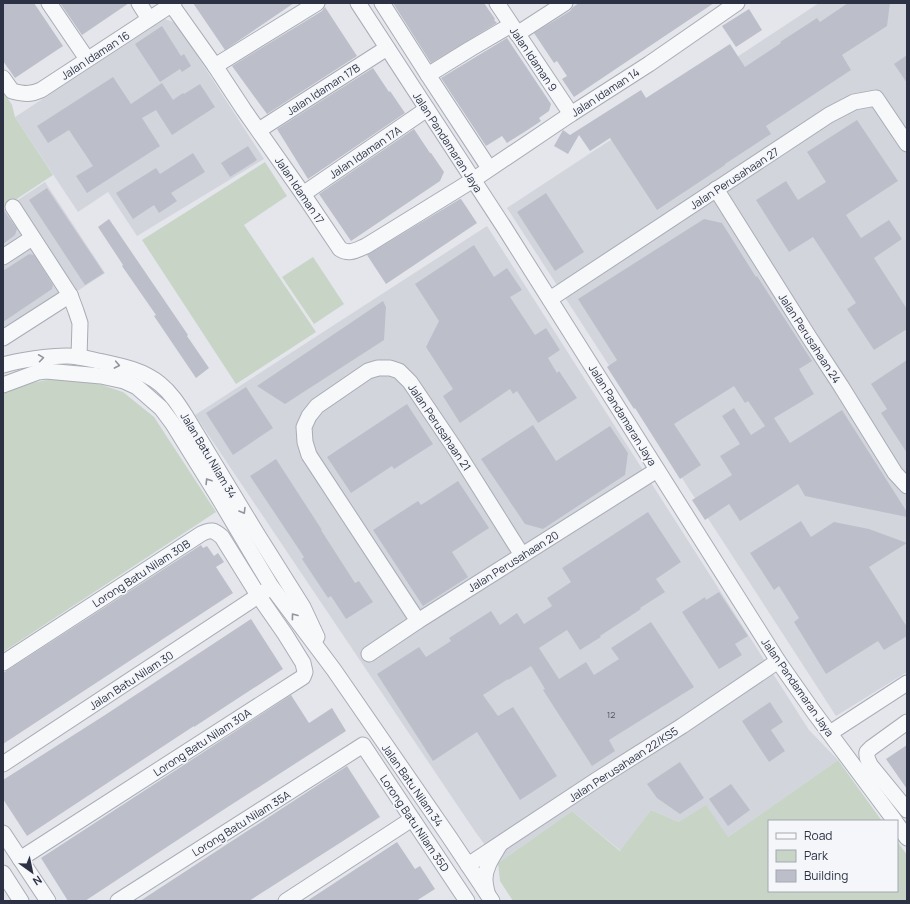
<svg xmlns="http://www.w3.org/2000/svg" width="910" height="904" viewBox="0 0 910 904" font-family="Manrope,sans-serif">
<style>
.built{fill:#d3d5dd}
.green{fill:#c8d5c6}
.building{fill:#bcbfc9}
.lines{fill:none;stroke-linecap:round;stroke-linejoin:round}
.minor-casing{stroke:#a9acb6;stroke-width:17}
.minor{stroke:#f7f8fa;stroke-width:15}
.oneway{stroke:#92959f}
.labels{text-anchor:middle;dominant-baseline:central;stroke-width:3.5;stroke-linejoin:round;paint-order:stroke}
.number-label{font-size:9px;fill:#505565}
.street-label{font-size:11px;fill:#2c3244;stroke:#f4f6f9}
</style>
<rect width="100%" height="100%" fill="#e4e6ec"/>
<g class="built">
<polygon points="819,3 907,3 907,672 836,716 507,208"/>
<polygon points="165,19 176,23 264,159 137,236 108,192 78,212 15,117"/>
<polygon points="45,182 105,273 79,290 71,291 3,335 3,210"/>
<polygon points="487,226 809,730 838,760 728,837 679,822 651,810 621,851 572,811 498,863 474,830 195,415"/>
</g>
<g class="green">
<polygon points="3,91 12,105 15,117 53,175 3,208"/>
<polygon points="265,162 287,196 244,225 316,332 236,384 142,240"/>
<polygon points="313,257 344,304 314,324 282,277"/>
<polygon points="61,377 102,385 123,392 154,417 216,512 3,652 3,389"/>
<polygon points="838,760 882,821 769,821 769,891 897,891 897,841 907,855 907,899 905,901 513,901 500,881 498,863 572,811 620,851 651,810 679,822 706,805 728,837"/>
</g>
<g class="building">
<polygon points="3,3 34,3 63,46 15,78 3,61"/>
<polygon points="60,3 129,3 82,35"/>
<polygon points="193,3 294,3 225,50"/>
<polygon points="393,3 484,3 495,19 494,20 497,23 431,63"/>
<polygon points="579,3 714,3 574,97 562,79 567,76 557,61 554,63 534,33 570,11 573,7"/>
<polygon points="848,3 890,3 887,26 842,55 851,70 766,126 771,134 725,164 725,165 657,210 610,138 590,151 579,135 568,154 554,146 563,130 570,135 641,90 646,98 730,44 745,67 781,43 780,42 817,18 820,22"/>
<polygon points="325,7 357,56 267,114 232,66 322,11"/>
<polygon points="749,9 762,30 736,47 722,26"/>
<polygon points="162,26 181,56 184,54 191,66 182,72 180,69 160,82 135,44"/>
<polygon points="507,38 551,104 549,111 539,118 541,121 526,131 507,143 502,136 486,146 441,78"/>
<polygon points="907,55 907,83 894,64"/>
<polygon points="373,68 389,92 390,91 405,113 308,179 277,129"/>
<polygon points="113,77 131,104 162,83 173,100 183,93 184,94 200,84 215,107 172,135 156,110 142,118 160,146 87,193 76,176 93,166 69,130 48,143 37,126"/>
<polygon points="857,120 898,181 846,215 861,238 889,220 902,239 874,258 907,309 907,329 874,350 847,309 856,303 813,237 789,252 756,200 786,181 798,200 826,182 807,152"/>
<polygon points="414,129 430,153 431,153 444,172 440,181 351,241 319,194"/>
<polygon points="248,146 257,160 230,177 221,163"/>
<polygon points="193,153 205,172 171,193 177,201 159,213 154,205 133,219 116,193 156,168 160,174"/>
<polygon points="47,188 104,273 85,285 29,200"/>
<polygon points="546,193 584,252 555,271 517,212"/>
<polygon points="460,199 461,199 477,223 386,284 367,255"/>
<polygon points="3,206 5,212 17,229 15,235 3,244"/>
<polygon points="109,219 188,335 187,336 209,368 196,378 154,316 156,315 122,266 123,265 98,227"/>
<polygon points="704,219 722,223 756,277 757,276 812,361 799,369 814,394 774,418 790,443 842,410 907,512 907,517 805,496 798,484 740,521 729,504 705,520 692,500 732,475 720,456 740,444 722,416 734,408 751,435 765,426 748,401 745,403 734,386 674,424 701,465 680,479 635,408 634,409 607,367 617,360 578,299"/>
<polygon points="474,245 494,277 507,268 522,290 510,297 535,335 546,328 560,350 548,358 557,373 559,371 577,398 538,423 517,391 513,394 510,389 460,423 443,396 453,389 426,347 439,321 415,284"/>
<polygon points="29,254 34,255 53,285 52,289 3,322 3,271"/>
<polygon points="383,301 386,307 384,340 285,404 257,386"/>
<polygon points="907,360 907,453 881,413 887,409 871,384"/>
<polygon points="246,387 273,428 233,455 206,413"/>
<polygon points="407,404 433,444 394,469 392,466 351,493 327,457"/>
<polygon points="533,425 556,461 610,426 628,453 625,475 543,529 525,524 481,459"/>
<polygon points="276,459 322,530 321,530 355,583 359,581 373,602 346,619 331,596 328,598 302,559 304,557 250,476"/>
<polygon points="458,481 489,528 452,552 468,577 423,606 373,530 418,501 421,505"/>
<polygon points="648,512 681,562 656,579 665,592 640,608 641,609 600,636 601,637 580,650 567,630 539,648 559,679 586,662 594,675 619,659 611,648 651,622 694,687 609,740 615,751 592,766 543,690 545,689 531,666 508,680 508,679 483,695 498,716 513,707 557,776 520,800 477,732 433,761 377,674 419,647 426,657 451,641 449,638 491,611 500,625 517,613 524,624 552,606 547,598 571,582 562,568"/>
<polygon points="801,521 811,537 834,522 869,529 907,543 869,567 907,627 907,636 884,650 878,641 826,674 794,622 799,618 779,586 774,590 750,553"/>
<polygon points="201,545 203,548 207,546 214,556 218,553 224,562 216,567 233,593 3,744 3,673"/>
<polygon points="719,592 748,636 735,644 742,655 719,669 682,612 705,597 706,600"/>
<polygon points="251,619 283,669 194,727 194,726 159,749 27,836 3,799 3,780 105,715"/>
<polygon points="291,695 309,723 332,708 346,731 220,812 85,901 68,901 41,858"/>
<polygon points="770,702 783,722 771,730 785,751 769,762 742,721"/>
<polygon points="907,745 907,789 886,759"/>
<polygon points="680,762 704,798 680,814 657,798 647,784"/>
<polygon points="347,766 380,817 343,841 249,901 140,901"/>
<polygon points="731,784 750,810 728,826 709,799"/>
<polygon points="397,842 415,869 420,866 435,889 416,901 307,901"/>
</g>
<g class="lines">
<defs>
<g id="minor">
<polyline points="49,3 87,59"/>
<polyline points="139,3 149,19"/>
<polyline points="358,3 504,227 778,661 813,711 895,821"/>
<polyline points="382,3 428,75 489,168"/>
<polyline points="497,3 571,114"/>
<path d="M 171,4 L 215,66 L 244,110 L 303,194 L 340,249 C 350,255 356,250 366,246 L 473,180 L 571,114 L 649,64 L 737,3"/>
<polyline points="517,34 565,3"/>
<polyline points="215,66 317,3"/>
<polyline points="428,75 470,49 511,25"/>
<path d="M 3,78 L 12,91 C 24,94 30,95 41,90 L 174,3"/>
<polyline points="259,130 387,48"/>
<polyline points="716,189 809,337 841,386 895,473 907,486"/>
<polyline points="303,194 427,109"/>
<polyline points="13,207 70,295 76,311 80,323 79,357"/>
<polyline points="3,257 32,238"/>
<polyline points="550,299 829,115 854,102 876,98 907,144"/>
<polyline points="3,338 70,295"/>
<path d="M 3,365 C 20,360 49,356 67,356 C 76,356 85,358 94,360 C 117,365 142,369 160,384 C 171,393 178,404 185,415 L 257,534 L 303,607 L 317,637"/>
<polyline points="3,385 38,372 46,371 101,376 124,381 137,387 161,408 173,424 217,495 271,586 334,670 450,838 492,901"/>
<polyline points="418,621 309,455 305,442 304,427 309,416 317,406 368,371 378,368 390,368 399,371 410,382 456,450 522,555"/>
<polyline points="369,654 418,621 657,470"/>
<path d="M 3,663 L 201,534 C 211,529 214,530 222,537 L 258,595 L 285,634 L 303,663 L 305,672 L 303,677 L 20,859"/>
<path d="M 907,722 L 871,748 L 867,752 C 866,757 868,761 871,766 L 907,810"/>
<polyline points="830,733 907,683"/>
<polyline points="3,764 267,590"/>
<polyline points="897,824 907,838"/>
<polyline points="3,833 48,901"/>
<polyline points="468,865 598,779 682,726 778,661"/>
<polyline points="3,873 21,901"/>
<path d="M 487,892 C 486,888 485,884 485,879 C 485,867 493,856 499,846"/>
<polyline points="118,901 363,745 467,901"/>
<polyline points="286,901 412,819"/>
</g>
</defs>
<use href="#minor" class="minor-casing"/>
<use href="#minor" class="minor"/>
</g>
<defs><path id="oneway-chevron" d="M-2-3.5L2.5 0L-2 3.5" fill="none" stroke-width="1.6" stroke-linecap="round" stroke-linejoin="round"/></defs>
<g class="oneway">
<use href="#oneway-chevron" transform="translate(41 358) rotate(-8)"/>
<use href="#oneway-chevron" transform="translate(117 365) rotate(11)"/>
<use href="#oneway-chevron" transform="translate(208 481) rotate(-122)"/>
<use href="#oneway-chevron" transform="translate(243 511) rotate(59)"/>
<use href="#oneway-chevron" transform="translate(294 616) rotate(-127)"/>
</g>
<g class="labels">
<g class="number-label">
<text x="611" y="714">12</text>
</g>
<g class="street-label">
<text transform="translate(95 55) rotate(-33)">Jalan Idaman 16</text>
<text transform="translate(534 59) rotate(56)">Jalan Idaman 9</text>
<text transform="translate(323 89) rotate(-33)">Jalan Idaman 17B</text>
<text transform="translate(605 92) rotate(-33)">Jalan Idaman 14</text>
<text transform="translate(448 142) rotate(57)">Jalan Pandamaran Jaya</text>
<text transform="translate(365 152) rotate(-34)">Jalan Idaman 17A</text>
<text transform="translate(734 178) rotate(-33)">Jalan Perusahaan 27</text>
<text transform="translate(300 190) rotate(56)">Jalan Idaman 17</text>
<text transform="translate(810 338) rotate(57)">Jalan Perusahaan 24</text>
<text transform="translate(623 415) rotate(58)">Jalan Pandamaran Jaya</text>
<text transform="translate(440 427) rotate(56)">Jalan Perusahaan 21</text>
<text transform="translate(209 455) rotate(59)">Jalan Batu Nilam 34</text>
<text transform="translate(513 561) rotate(-32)">Jalan Perusahaan 20</text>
<text transform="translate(141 573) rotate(-33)">Lorong Batu Nilam 30B</text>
<text transform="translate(131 680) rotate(-33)">Jalan Batu Nilam 30</text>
<text transform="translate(798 687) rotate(55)">Jalan Pandamaran Jaya</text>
<text transform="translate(202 742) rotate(-33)">Lorong Batu Nilam 30A</text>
<text transform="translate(623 764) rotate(-33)">Jalan Perusahaan 22/KS5</text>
<text transform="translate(413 785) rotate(55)">Jalan Batu Nilam 34</text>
<text transform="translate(241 823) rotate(-32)">Lorong Batu Nilam 35A</text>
<text transform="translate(415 823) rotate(56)">Lorong Batu Nilam 35D</text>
</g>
</g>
<rect width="910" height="904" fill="none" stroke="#2c3244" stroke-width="8"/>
<rect x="768" y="820" width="130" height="72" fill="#f4f6f9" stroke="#a4a8b1"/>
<rect x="776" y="833" width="20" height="6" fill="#f7f8fa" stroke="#a4a8b1"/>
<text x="804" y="840" font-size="12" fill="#2c3244">Road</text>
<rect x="776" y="850" width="20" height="12" fill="#c8d5c6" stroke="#a4a8b1"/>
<text x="804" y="860" font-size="12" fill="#2c3244">Park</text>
<rect x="776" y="870" width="20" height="12" fill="#bcbfc9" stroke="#a4a8b1"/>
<text x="804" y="880" font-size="12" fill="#2c3244">Building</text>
<g transform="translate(32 872) rotate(147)" stroke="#f4f6f9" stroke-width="3" paint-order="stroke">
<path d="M0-3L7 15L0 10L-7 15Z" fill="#2c3244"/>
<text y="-6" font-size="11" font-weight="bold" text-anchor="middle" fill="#2c3244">N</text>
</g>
</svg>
